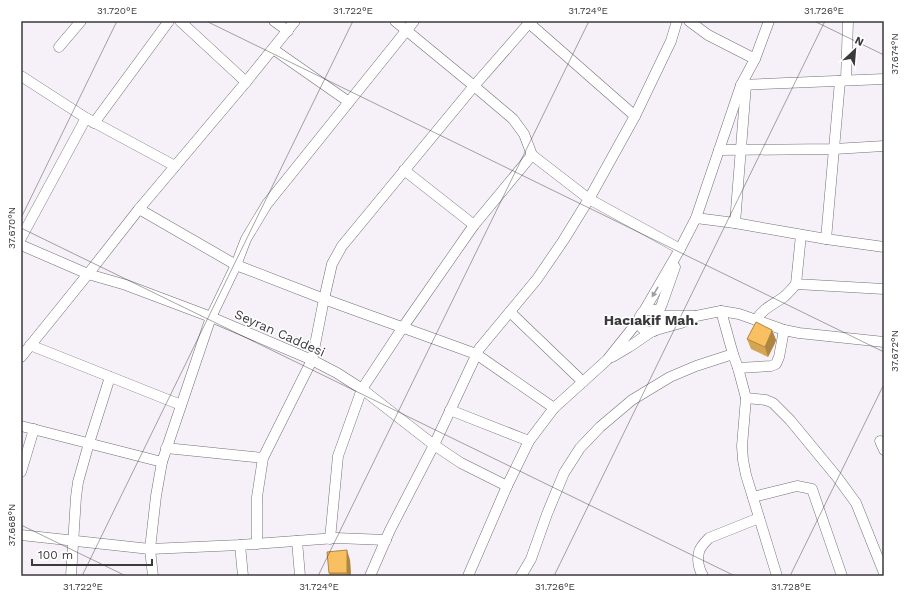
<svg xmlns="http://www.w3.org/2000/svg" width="905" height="597" viewBox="0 0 905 597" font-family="'Work Sans',sans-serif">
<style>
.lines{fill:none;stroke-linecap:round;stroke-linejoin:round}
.minor-casing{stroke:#746f76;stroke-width:11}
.minor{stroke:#fff;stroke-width:10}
.wall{fill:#d5a553}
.shaded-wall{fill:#ae8644}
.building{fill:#f8c061;stroke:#ae8644}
.oneway{fill:#9d9c9e}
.ticks{fill:none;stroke:#3b393c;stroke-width:1;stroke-opacity:0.45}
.labels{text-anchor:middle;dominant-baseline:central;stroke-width:3;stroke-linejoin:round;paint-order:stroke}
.street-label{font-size:13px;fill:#3b393c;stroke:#fff}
.neighbourhood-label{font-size:14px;font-weight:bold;fill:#3b393c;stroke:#fff}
.neatline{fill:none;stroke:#3b393c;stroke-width:1.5}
.ticks-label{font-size:10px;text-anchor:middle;fill:#3b393c}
</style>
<rect width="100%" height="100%" fill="#f6f1f8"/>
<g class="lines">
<defs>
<g id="minor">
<polyline points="180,21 246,82"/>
<polyline points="274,21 288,31"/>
<polyline points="395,21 474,86 513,119 524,134 532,155 589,199 680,249"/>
<polyline points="689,21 708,35 755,59"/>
<polyline points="529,23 635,116"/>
<polyline points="59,47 81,21"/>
<polyline points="273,49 349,102"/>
<polyline points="21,76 86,118 175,166"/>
<polyline points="846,80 848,21"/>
<polyline points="741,85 884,79"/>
<polyline points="94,123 169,21"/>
<polyline points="719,150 834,149 884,146"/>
<polyline points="404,170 474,225"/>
<polyline points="139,209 236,265 324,299 476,354 554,408"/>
<polyline points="696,218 735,223 826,239 884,247"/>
<polyline points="735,223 746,85"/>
<polyline points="801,235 796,284 884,289"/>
<polyline points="21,238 86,118"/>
<polyline points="826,239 840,81"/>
<polyline points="21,245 88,274 126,285 211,317 312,360 337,373 362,389 434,445 461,463 507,486"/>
<path d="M 644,311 L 647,310 L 655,310 L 660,316 L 661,324 C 652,342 629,325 644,311 L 680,249 L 696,218 L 741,85 L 755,59 L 769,21"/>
<polyline points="721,311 733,354 738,368 746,398 742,446 743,460 746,475 777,576"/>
<polyline points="510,312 583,382"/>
<polyline points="658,313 662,304 675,267"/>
<polyline points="696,316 721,311 739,314 756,320 784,330 799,333 884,342"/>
<path d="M 756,320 C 764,307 775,304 785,296 C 789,292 793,288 796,284"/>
<polyline points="656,330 681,323 696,316 660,316"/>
<polyline points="30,345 181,405"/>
<polyline points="21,357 88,274 139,209 246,82 295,21"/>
<polyline points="612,357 629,347 651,332"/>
<polyline points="738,368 771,366 776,364 779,357 784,330"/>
<polyline points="746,398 766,400 773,403 790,420 837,477 856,503 884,573"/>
<polyline points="450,410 529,441"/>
<polyline points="21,426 162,462"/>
<polyline points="880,441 884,450"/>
<polyline points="166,448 263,458"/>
<polyline points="21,472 34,429"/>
<polyline points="753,497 797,486 812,489 842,576"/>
<polyline points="21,535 150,549 240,545 336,538 386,540"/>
<polyline points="330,539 338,456 362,389 403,327 474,225 532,155"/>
<polyline points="297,541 300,576"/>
<polyline points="257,544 257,497 263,458 312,360 324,299 332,264 342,246 474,86 529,23 532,21"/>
<polyline points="240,545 243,576"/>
<polyline points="71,576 76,497 78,482 89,443 110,377"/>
<polyline points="153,576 150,549 156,496 162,462 211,317 236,265 246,239 267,204 414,21"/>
<polyline points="370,576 390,530 434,445 479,349 537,279 563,241 589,199 635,116 671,41 677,21"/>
<polyline points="468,576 507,486 529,441 554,408 607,360 639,320"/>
<polyline points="521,576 531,559 547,514 564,473 580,448 600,427 632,400 670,377 696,366 733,354"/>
<path d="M 703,576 C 699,569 697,560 699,552 C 700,547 705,542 709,538 L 759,518"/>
</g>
</defs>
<use href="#minor" class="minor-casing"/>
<use href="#minor" class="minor"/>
</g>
<g class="wall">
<polygon points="772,330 776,340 775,343 768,357 751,349 747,339"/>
<polygon points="350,560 351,576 330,576 329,573"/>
</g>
<g class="shaded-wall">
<polygon points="772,330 776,340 775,343 768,357 765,347"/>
<polygon points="347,550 350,560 351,576 348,576 347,573"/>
</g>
<g class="building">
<polygon points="756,322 772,330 771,333 765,347 747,339"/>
<polygon points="347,550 347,573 329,573 327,552"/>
</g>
<defs><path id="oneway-solid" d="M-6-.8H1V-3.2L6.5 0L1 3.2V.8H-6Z"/></defs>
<use class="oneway" href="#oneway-solid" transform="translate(655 292) rotate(121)"/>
<path class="ticks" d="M 206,21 L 884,352M 814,21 L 884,55M 21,218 L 117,21M 21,228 L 735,576M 21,525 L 126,576M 82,576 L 353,21M 318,576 L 589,21M 554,576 L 825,21M 790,576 L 884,384"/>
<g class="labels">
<g class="street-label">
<text transform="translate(280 333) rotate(24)">Seyran Caddesi</text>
</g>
<g class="neighbourhood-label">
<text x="651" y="320">Hacıakif Mah.</text>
</g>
</g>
<rect width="905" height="597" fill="none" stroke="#ffffff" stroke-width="44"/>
<g transform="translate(855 50) rotate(26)" stroke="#ffffff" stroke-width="3" paint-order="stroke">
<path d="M0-3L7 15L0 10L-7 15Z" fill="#3b393c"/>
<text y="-6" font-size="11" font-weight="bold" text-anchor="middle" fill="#3b393c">N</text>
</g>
<path d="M32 559v6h120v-6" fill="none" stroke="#3b393c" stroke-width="2"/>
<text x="38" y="559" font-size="12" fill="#3b393c" stroke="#ffffff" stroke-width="3" paint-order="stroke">100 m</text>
<rect x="22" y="22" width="861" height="553" class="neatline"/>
<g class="ticks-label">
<text x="117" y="14">31.720°E</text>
<text x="353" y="14">31.722°E</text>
<text x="588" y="14">31.724°E</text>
<text x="824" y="14">31.726°E</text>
<text transform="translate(894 54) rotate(-90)" y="4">37.674°N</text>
<text transform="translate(11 228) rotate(-90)" y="4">37.670°N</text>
<text transform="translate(894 351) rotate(-90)" y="4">37.672°N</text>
<text transform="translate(11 525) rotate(-90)" y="4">37.668°N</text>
<text x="83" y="590">31.722°E</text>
<text x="319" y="590">31.724°E</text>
<text x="555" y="590">31.726°E</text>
<text x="791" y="590">31.728°E</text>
</g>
</svg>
